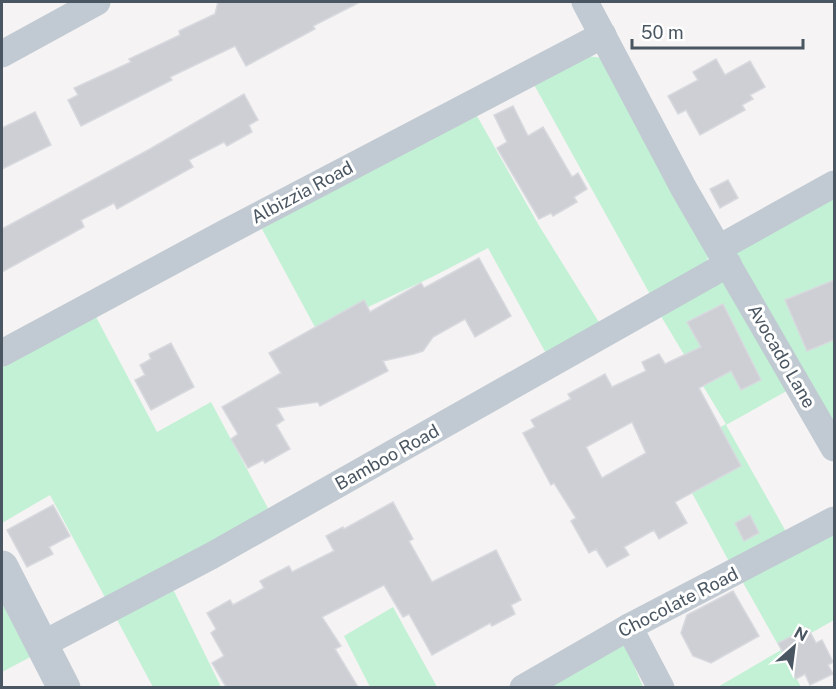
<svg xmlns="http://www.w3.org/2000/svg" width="836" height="689" viewBox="0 0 836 689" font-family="'Public Sans',sans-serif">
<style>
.green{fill:#c3f1d5}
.building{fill:#cdcfd5;stroke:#d7d9de;stroke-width:1.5;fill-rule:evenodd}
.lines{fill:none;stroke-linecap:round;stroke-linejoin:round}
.minor{stroke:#c1cad2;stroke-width:27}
.tertiary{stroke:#c1cad2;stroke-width:33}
.labels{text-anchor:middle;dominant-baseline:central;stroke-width:6;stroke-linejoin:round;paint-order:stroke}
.street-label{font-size:18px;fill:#4a5661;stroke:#fff}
</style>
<rect width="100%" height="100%" fill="#f5f3f3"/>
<g class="green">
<polygon points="587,56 603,58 708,254 707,266 651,296 532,81"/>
<polygon points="477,116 538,224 602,327 548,357 488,248 432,277 317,331 262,229 310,201"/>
<polygon points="834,179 834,428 729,242"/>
<polygon points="717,280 733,283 792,388 726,425 789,537 732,567 671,454 726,424 659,313"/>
<polygon points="95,315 157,432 211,402 270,512 108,603 50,495 2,523 2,367"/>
<polygon points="834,529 834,620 781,650 801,687 716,688 781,650 741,579"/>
<polygon points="171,585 221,687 153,687 114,614"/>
<polygon points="2,594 36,654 2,672"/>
<polygon points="393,607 437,687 370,687 344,636"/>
<polygon points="621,635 643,687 520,688"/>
</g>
<g class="building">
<polygon points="218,2 360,2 313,26 315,29 246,66 235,46 170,77 172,80 81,126 68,100 78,95 74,88 131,62 129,59 180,35 179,31 215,14"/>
<polygon points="716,59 725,75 750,61 765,87 750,95 753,99 742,105 745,110 700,135 686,110 678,114 668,96 698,80 693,72"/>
<polygon points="244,94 258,120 249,125 252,132 227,146 224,142 189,160 193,167 117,209 114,203 81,220 84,227 2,272 2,229 150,149"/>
<polygon points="513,106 528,136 543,127 572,177 578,173 587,189 574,197 577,202 553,216 551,213 539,219 497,148 507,142 494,115"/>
<polygon points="35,112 51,145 2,169 2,128"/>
<polygon points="728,180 738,198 720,208 710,189"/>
<polygon points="479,258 511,316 475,337 465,319 433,337 423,351 414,354 383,361 388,371 320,406 318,402 277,408 284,420 276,425 290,449 265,463 263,460 248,468 231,439 238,434 222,407 281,373 269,353 364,300 370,312 421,283 424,288"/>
<polygon points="834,280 834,340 807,351 785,300"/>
<path d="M 723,304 L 761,380 L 741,390 L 731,371 L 699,388 L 741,466 L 675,502 L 687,523 L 659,539 L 654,530 L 624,547 L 629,555 L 607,567 L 596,549 L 589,553 L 571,521 L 576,518 L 554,483 L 551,485 L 523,433 L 535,427 L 531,420 L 571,399 L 568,394 L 605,374 L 612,387 L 646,371 L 642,362 L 659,354 L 665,364 L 701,347 L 687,322 ZM 632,422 L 646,453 L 602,478 L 586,447 Z"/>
<polygon points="171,343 194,387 151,410 135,380 145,375 140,365 151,359 149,354"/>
<polygon points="393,502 413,539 409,541 432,582 496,550 521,600 511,605 515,614 492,626 490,623 432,655 409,614 403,617 384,585 322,617 341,646 335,649 358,687 226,687 212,663 224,656 211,633 216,629 207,613 230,600 233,605 264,588 260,581 289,566 292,572 334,551 326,536 343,527 344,529"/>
<polygon points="53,505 70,536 49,547 53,554 27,567 7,530"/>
<polygon points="750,515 759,533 744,541 735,523"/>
<polygon points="733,591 759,636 711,663 693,656 681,633 687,615"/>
<polygon points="808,628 816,643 822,640 833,662 828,665 833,674 810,685 805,674 796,679 778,643"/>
</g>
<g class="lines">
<g class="minor">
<polyline points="585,2 684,189 834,448"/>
<polyline points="2,54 97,2"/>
<polyline points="719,248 834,184"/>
<polyline points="2,353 225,233 603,35"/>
<polyline points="629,627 661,688"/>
<polyline points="43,644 211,556 728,264"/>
<polyline points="523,688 629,627 834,520"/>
</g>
<polyline class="tertiary" points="2,567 64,688"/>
</g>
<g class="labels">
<g class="street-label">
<text transform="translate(302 192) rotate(-28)">Albizzia Road</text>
<text transform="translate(782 356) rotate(60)">Avocado Lane</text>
<text transform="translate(387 457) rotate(-29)">Bamboo Road</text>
<text transform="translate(678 602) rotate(-27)">Chocolate Road</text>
</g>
</g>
<rect width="836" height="689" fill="none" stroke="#4a5661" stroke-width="6"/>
<g transform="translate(794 647) rotate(28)" stroke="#ffffff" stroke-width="4.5" paint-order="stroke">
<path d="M0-4.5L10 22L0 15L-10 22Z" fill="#4a5661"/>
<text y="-9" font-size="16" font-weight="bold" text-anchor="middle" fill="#4a5661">N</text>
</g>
<path d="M632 39v9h171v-9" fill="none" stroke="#4a5661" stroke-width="3"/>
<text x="641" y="39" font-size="18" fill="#4a5661" stroke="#ffffff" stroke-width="4.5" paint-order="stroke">50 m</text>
</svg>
